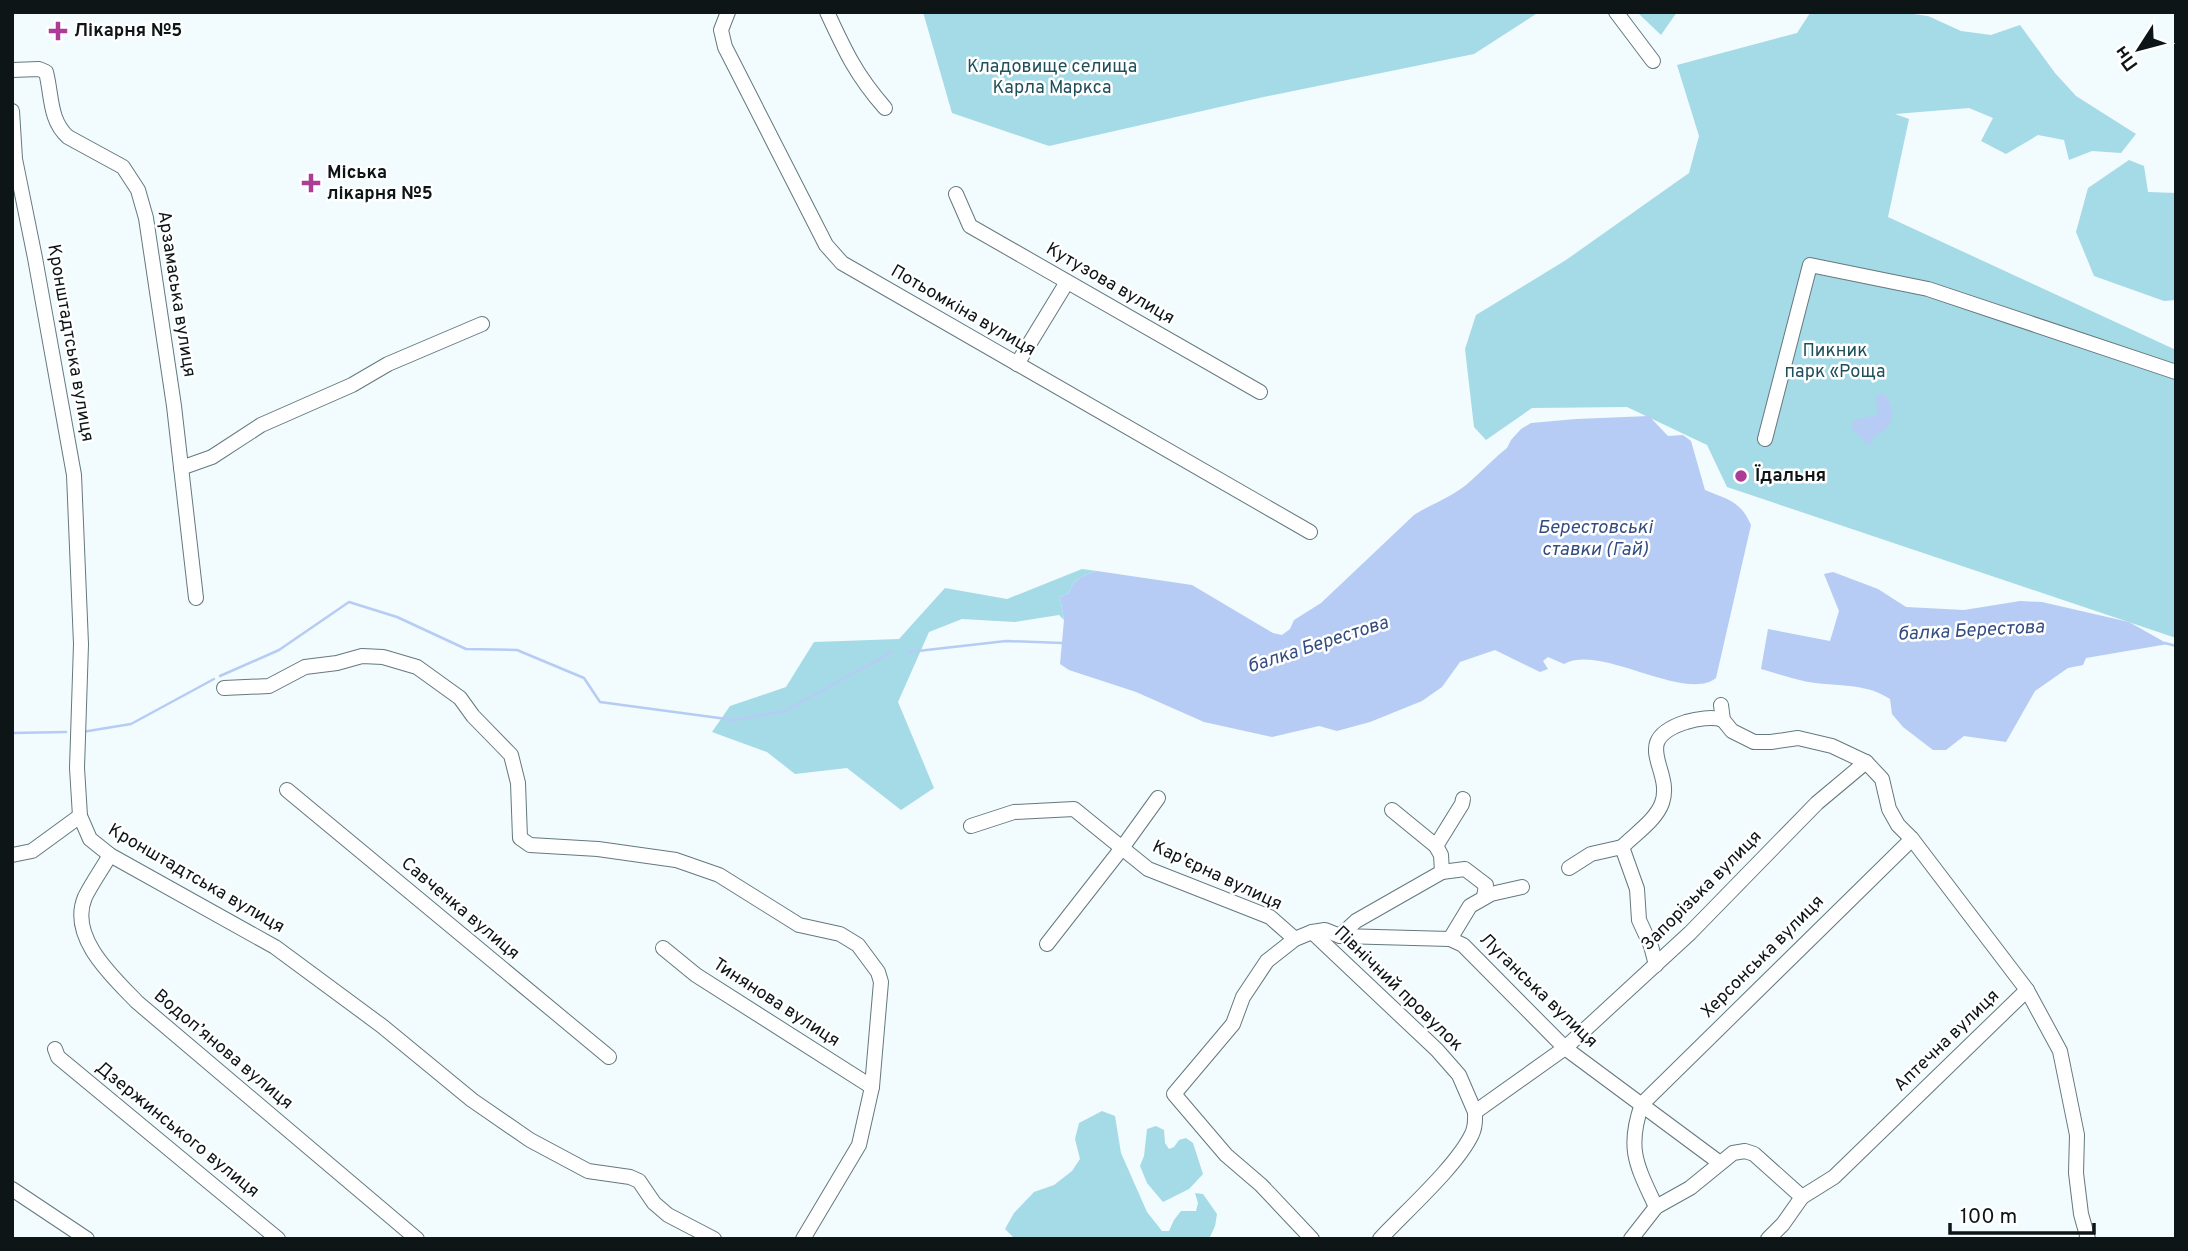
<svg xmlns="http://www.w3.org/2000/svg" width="2188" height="1251" viewBox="0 0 2188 1251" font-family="Overpass,sans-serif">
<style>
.green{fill:#a5dae7}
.water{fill:#b6ccf4}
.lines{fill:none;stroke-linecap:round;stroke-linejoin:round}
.stream{stroke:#b6ccf4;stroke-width:2.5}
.minor-casing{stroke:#64797e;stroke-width:16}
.minor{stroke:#fff;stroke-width:14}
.poi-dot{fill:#ad3c97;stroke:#fff;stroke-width:2.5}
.labels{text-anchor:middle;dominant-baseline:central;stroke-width:5;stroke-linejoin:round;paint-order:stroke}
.poi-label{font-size:18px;font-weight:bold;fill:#0d1517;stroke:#fff;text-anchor:start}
.park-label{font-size:18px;fill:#1f505a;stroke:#fff}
.street-label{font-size:18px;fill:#0d1517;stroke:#fff}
.water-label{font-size:19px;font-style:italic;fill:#344d80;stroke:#fff}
</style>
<rect width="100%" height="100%" fill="#f2fbfd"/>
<g class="green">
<polygon points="923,12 1539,12 1474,54 1259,98 1049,146 952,113"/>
<polygon points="1637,12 1677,12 1661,35"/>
<polygon points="1823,12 1898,12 1928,16 1961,31 1991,35 2020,25 2055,73 2076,96 2136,134 2121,153 2092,151 2069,160 2064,140 2038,135 2006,154 1981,141 1993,118 1969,108 1895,114 1909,119 1888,217 2176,350 2176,638 1727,487 1707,445 1627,407 1532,408 1486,440 1474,427 1465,349 1476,315 1566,260 1689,173 1699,136 1677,65 1797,33 1810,13"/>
<polygon points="2129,160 2144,166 2148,192 2176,193 2176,300 2164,301 2094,276 2076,232 2088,188"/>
<path d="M 1082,569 L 1097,571 C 1084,575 1073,579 1069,593 L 1060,597 L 1064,620 L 1059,615 L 1015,622 L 962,619 L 929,632 L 898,702 L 934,788 L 901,810 L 847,768 L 795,774 L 767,752 L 712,732 L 730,706 L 786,687 L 814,642 L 899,639 L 945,588 L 1007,599 Z"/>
<polygon points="1102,1111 1115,1116 1121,1153 1147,1212 1162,1231 1169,1231 1174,1220 1181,1211 1196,1211 1198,1203 1195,1193 1203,1194 1217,1214 1215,1226 1209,1239 1015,1239 1005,1229 1014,1213 1034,1192 1054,1185 1072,1171 1080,1159 1075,1139 1079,1123"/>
<polygon points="1156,1126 1164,1130 1165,1143 1169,1149 1174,1147 1179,1140 1186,1138 1193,1143 1203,1174 1189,1189 1163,1202 1147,1183 1140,1166 1144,1156 1147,1129"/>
</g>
<g class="water">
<path d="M 1880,393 L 1884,394 C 1898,410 1894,429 1873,437 L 1872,443 L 1868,445 L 1852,428 L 1854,420 L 1877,415 L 1878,406 L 1875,399 Z"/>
<path d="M 1649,416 L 1668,436 L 1683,435 L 1691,441 L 1705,490 C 1728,500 1740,500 1751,525 L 1716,678 C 1686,703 1599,643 1564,664 L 1548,657 L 1543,661 L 1548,669 L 1540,672 L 1495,650 L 1460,662 L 1442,687 L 1422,701 L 1370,722 L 1337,731 L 1319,726 L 1272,737 L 1204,722 L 1136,692 L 1069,670 L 1060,664 L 1064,620 L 1060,597 L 1069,593 C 1073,579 1084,575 1097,571 L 1192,585 L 1273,633 L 1282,635 L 1290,629 L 1294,620 L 1321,603 L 1414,515 C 1431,504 1450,498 1466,485 C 1480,473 1493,459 1507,448 L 1511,440 L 1521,429 L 1531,423 L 1576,419 Z"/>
<path d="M 1833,572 L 1878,589 L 1906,607 L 1964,610 L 2020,601 L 2042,602 L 2129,622 L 2168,644 L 2086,658 L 2083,665 L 2068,668 L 2035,691 L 2006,742 L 1964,736 L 1946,750 L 1933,750 L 1903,727 L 1892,714 L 1890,699 C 1868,684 1841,686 1815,683 C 1797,681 1779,674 1761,669 L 1768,629 L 1830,641 L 1839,611 L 1824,574 Z"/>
</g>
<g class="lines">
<g class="stream">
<polyline points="2165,643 2176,646"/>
<polyline points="909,652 1006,641 1062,643"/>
<polyline points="220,676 279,650 349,602 397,617 466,649 517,650 584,678 600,702 734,720 785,711 892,652"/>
<polyline points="82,732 131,724 214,679"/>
<polyline points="12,733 66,732"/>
</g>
<defs>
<g id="minor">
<polyline points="728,12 721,30 725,47 826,245 842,263 1310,532"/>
<path d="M 827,12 C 845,51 856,75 885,108"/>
<polyline points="1616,12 1653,61"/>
<path d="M 12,70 L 39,69 L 46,72 C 52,95 49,120 68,137 L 123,167 L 138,190 L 146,218 L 174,406 L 196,598"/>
<polyline points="12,111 15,159 35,258 74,475 81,644 77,768 80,816 90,839 110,855 275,947 382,1026 472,1100 530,1140 588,1171 630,1177 639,1181 654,1203 668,1215 714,1239"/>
<polyline points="956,194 970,226 1260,392"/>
<polyline points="1017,364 1067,282"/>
<polyline points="1765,439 1810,265 1928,289 2176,372"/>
<polyline points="181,468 212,457 261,425 352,385 388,364 482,324"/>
<polyline points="224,688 269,686 305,667 337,663 362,656 383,657 417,667 460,698 473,716 511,755 518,783 520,838 530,845 598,849 676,860 719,875 799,925 840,934 858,945 878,972 881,982 872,1087 859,1145 803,1239"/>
<polyline points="1721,705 1723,720 1732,731 1754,742 1771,742 1798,738 1832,746 1866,762 1882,779 1889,809 1898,825 1912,839 2027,990"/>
<polyline points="287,790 609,1057"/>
<polyline points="1392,810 1436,846 1441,855 1442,872 1465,869 1486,885 1484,897"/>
<polyline points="971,826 1014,812 1074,809 1122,848 1158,798"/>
<polyline points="1436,846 1462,804 1463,799"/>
<path d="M 1622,847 C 1635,834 1656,820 1662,803 C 1674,769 1628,741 1686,722 C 1696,719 1713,716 1723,720"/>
<polyline points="12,855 32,851 80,816"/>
<path d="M 110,855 C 102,869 92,883 85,897 C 68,937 113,977 137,1002 L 417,1239"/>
<polyline points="1569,868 1591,854 1622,847 1637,889 1639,920 1651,946 1656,965"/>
<polyline points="1312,932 1437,1050 1459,1075 1475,1112"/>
<polyline points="1340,936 1356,921 1442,872"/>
<polyline points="1450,939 1470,906 1491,894 1522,887"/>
<polyline points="1047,944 1122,848 1148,869 1270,917 1295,939"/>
<polyline points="663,948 696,975 872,1087"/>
<polyline points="55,1049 58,1057 278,1239"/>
<polyline points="12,1189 87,1239"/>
<path d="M 1656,1207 C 1637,1166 1626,1149 1642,1104 L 1912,839"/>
<polyline points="1312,1239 1261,1185 1226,1155 1174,1094 1233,1024 1243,997 1267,961 1295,939 1312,932 1325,930 1340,936 1450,939 1463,945 1565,1048 1720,1163"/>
<path d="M 1380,1239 C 1406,1211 1457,1166 1472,1134 C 1476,1126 1475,1120 1475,1112 L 1565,1048 L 1690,933 L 1817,803 L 1866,762"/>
<polyline points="1631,1239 1656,1207 1690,1188 1733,1153 1745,1151 1754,1154 1802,1197"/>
<polyline points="1768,1239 1783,1224 1802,1197 1834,1177 2027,990 2060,1051 2077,1135 2076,1173 2081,1214 2088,1239"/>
</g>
</defs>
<use href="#minor" class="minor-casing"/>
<use href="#minor" class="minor"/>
</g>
<g class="poi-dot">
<path d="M54.5 20.5h7v7h7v7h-7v7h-7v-7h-7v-7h7z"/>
<path d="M307.5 172.5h7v7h7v7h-7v7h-7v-7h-7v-7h7z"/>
<circle cx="1741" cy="476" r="7"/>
</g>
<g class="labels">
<g class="poi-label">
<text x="74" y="31">Лікарня №5</text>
<text x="327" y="173">Міська<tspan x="327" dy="21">лікарня №5</tspan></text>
<text x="1755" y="476">Їдальня</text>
</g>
<g class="park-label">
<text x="1052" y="67">Кладовище селища<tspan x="1052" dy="21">Карла Маркса</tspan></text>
<text x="1835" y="351">Пикник<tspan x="1835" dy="21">парк «Роща</tspan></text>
</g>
<g class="street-label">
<text transform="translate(1110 284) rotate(30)">Кутузова вулиця</text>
<text transform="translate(176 294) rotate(81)">Арзамаська вулиця</text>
<text transform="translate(963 311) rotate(30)">Потьомкіна вулиця</text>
<text transform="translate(70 343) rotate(80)">Кронштадтська вулиця</text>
<text transform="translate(1217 876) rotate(25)">Кар'єрна вулиця</text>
<text transform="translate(196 879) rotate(30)">Кронштадтська вулиця</text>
<text transform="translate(1702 891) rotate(-45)">Запорізька вулиця</text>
<text transform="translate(460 909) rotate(40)">Савченка вулиця</text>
<text transform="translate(1763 957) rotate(-45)">Херсонська вулиця</text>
<text transform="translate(1398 989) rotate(44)">Північний провулок</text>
<text transform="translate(1538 991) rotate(44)">Луганська вулиця</text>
<text transform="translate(776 1003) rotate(33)">Тинянова вулиця</text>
<text transform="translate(1947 1041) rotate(-44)">Аптечна вулиця</text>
<text transform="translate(223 1050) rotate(40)">Водоп’янова вулиця</text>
<text transform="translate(177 1130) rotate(39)">Дзержинського вулиця</text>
</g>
<g class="water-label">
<text x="1595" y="528">Берестовські<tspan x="1595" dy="22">ставки (Гай)</tspan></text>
<text transform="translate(1971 631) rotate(-3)">балка Берестова</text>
<text transform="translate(1318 645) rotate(-18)">балка Берестова</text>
</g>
</g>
<rect width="2188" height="1251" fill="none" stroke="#0d1517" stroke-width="28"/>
<g transform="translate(2139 49) rotate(234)" stroke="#ffffff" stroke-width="5" paint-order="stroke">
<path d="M0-5L12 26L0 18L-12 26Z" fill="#0d1517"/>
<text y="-10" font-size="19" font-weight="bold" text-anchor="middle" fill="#0d1517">Пн</text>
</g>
<path d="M1950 1223v10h144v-10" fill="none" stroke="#0d1517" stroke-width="3.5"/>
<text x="1960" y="1223" font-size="21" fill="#0d1517" stroke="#ffffff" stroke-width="5" paint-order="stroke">100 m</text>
</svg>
